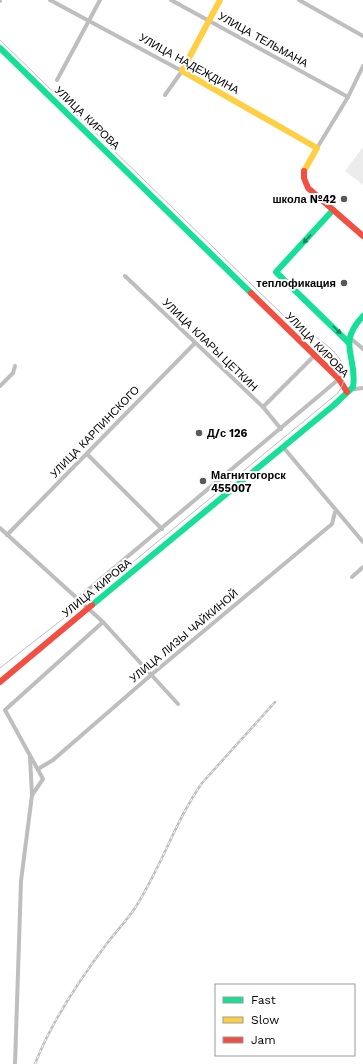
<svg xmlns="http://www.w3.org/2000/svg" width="363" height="1064" viewBox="0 0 363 1064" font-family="'Work Sans',sans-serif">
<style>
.green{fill:#ececec}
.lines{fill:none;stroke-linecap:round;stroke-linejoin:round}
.street{stroke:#bebebe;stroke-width:4}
.fast{stroke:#16e098;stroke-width:6}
.slow{stroke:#ffcf43;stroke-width:6}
.jam{stroke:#f24e42;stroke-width:6}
.tram{stroke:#bebebe;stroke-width:1}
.rail-casing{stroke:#bebebe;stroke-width:2.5}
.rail{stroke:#fff;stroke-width:1;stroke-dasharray:3;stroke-linecap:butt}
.oneway{fill:#0d865b}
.poi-dot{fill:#595959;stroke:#fff;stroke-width:1.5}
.labels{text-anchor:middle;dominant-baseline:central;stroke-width:4;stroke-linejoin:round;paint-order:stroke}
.street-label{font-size:11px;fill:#000;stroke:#fff}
.poi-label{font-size:11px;font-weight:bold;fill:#000;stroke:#fff;text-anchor:end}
</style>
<rect width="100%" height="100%" fill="#fff"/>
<polygon class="green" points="363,147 363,185 345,171"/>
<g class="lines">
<g class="street">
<polyline points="50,0 182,71 165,95"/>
<polyline points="171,0 348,97"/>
<polyline points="299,0 363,36"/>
<polyline points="0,1 0,0"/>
<polyline points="57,80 100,0"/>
<polyline points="317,148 348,97 363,66"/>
<polyline points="125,276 263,407 281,429"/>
<polyline points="349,337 363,349"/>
<polyline points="0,386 13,373 15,366"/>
<polyline points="353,387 355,389 363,388"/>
<polyline points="263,407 315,355"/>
<polyline points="283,447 363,542"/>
<polyline points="87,454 162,529"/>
<polyline points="0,528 103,622 178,704"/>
<polyline points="7,535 195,343"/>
<polyline points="352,577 363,567"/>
<polyline points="77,599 339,379"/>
<polyline points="30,758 32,795"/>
<polyline points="38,769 53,760 151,675 332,524 335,512"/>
<polyline points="15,1064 21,881 32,795 43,779 5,710 103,622"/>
</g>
<g class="fast">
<polyline points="0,48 251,293"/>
<polyline points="333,210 276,272 349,343"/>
<path d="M 92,605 L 334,405 L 353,387 C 358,357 336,344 363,316"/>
</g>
<polyline class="slow" points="220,0 182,71 317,148 304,171"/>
<g class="jam">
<polyline points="304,171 304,178 308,188 363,236"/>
<polyline points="251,293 339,379 347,392"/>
<polyline points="0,682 92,605"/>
</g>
<path class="tram" d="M 0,40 L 286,318 C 309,335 363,356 338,393 L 82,604 L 0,668"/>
<defs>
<path id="rail" d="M 35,1064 C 52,1020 80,979 108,942 C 116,932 125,922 133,911 C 160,871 174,823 202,783 L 275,702"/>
</defs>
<use href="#rail" class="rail-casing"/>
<use href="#rail" class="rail"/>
</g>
<defs><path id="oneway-solid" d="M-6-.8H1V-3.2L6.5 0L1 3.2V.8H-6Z"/></defs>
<g class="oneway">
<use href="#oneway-solid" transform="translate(307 239) rotate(133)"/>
<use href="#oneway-solid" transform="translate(337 330) rotate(45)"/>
</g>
<g class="poi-dot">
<circle cx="344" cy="199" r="4"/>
<circle cx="344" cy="283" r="4"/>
<circle cx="199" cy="433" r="4"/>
<circle cx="203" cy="481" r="4"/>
</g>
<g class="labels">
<g class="street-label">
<text transform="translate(263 40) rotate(29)">УЛИЦА ТЕЛЬМАНА</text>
<text transform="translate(189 64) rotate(29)">УЛИЦА НАДЕЖДИНА</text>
<text transform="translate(87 118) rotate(44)">УЛИЦА КИРОВА</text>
<text transform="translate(210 345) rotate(44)">УЛИЦА КЛАРЫ ЦЕТКИН</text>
<text transform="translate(317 345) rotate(46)">УЛИЦА КИРОВА</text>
<text transform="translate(95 432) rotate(-46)">УЛИЦА КАРПИНСКОГО</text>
<text transform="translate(97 588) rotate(-39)">УЛИЦА КИРОВА</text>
<text transform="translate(184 636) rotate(-40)">УЛИЦА ЛИЗЫ ЧАЙКИНОЙ</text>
</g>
<g class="poi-label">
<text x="336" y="199">школа №42</text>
<text x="336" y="283">теплофикация</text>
<text x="207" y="433" text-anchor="start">Д/с 126</text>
<text x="211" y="475" text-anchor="start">Магнитогорск<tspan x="211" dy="13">455007</tspan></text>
</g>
</g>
<rect x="215" y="984" width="140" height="72" fill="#ffffff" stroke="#999999"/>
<rect x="223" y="997" width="20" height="6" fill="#16e098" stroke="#999999"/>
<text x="251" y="1004" font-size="12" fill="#000000">Fast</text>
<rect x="223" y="1017" width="20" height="6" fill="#ffcf43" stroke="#999999"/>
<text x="251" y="1024" font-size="12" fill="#000000">Slow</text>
<rect x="223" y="1037" width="20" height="6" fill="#f24e42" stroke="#999999"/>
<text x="251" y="1044" font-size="12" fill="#000000">Jam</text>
</svg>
